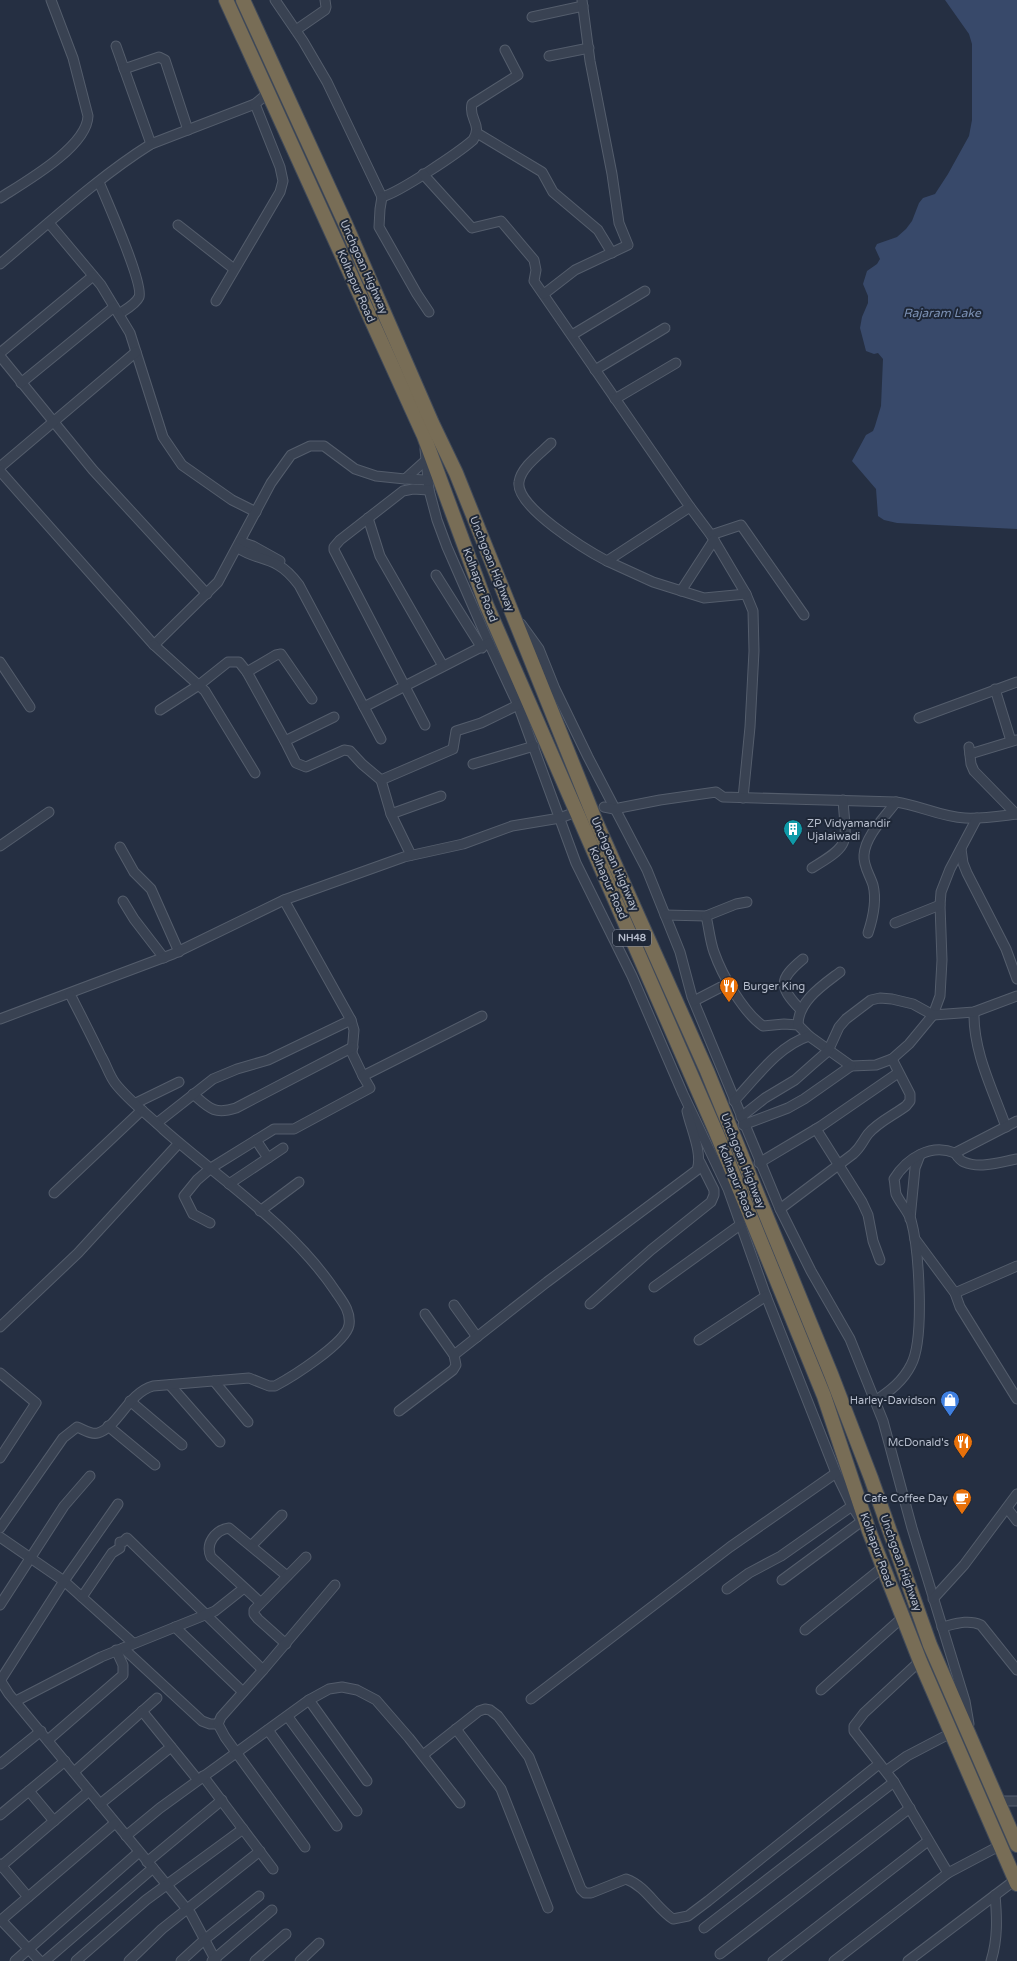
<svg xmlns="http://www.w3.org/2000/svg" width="1017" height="1961" viewBox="0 0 1017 1961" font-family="'Varela Round',sans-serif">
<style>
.water{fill:#38496a}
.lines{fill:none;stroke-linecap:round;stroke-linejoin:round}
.minor-casing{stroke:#545d6c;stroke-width:11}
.highway-casing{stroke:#414a59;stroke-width:16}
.minor{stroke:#394252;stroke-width:9}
.highway{stroke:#786d56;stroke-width:14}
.labels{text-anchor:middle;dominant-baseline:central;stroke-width:4;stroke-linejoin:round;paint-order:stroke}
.shield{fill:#1e2737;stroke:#88909f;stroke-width:1}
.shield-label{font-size:10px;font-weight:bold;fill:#b6bdcc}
.street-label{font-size:11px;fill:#b6bdcc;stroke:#1e2737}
.poi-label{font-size:11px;fill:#b6bdcc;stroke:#1e2737;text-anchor:end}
.water-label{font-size:12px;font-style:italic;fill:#7c91b4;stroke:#1e2737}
</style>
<rect width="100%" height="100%" fill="#252f42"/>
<polygon class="water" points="945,0 1017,0 1017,529 897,523 884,520 878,516 876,489 852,461 866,435 873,431 875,426 881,406 883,359 878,353 874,354 866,351 860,328 862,317 868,303 868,296 863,284 867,271 877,264 880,259 875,248 877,244 897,237 906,229 912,221 919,203 923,198 935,194 948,174 969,136 972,120 972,44 969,34"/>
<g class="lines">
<defs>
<g id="minor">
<path d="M 275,0 L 303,41 L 327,82 L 382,197 C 400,192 458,153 473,140 C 483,124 468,119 472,104 L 518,75 L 505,50"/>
<polyline points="532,17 583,6"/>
<polyline points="296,30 325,10 326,7 325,0"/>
<polyline points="116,46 151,144"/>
<polyline points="549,56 589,48"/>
<polyline points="124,69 159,57 165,60 188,130"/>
<polyline points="477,133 542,172 553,192 598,230 612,253"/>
<path d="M 423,174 L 472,228 L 501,221 L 534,260 L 536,270 L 534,281 L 690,507 L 607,561 C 588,551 515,507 519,482 C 521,467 541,453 551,443"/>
<path d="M 99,182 C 106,199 144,284 139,297 C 136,304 125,310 119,314"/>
<polyline points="382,197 380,209 379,227 417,294 429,312"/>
<path d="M 0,198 C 25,182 87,147 88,116 L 73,58 L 51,0"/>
<polyline points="49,223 101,285 130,333 163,437 182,465 232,500 256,512"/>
<polyline points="178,225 234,269"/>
<path d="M 0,264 C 49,223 97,178 151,144 L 255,104"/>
<polyline points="544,294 575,270 628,245 619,223 612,174 590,61 582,0"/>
<polyline points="216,301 280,192 283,181 280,167 255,104 268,93"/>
<polyline points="572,335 645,291"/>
<polyline points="0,353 93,276"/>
<polyline points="0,356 93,470 207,594"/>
<polyline points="595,370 665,328"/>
<polyline points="21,383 114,307"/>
<polyline points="615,399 676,363"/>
<polyline points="425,449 429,490 437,520 447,547 489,643 518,705 576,863 632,976 683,1094 728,1189 766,1296 836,1473 852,1506 861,1520"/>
<polyline points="0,467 136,352"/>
<polyline points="0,471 154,645 218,582 271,483 291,455 310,446 324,446 355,469 376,476 405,479 425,461"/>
<polyline points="405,479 426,480 428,481"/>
<polyline points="690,507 711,535 746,594 753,611 754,651 750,727 743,798"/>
<polyline points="368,518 380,556 443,666"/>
<polyline points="711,535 741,525 804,615"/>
<polyline points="241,542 253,546 280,561"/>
<path d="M 238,548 C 253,558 264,557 278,565 C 287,570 293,577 299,585 L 364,707 L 489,643"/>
<polyline points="607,561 653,582 704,598 746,594"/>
<polyline points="436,575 482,648"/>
<polyline points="681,591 714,540"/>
<polyline points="521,624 539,649 555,689 588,757 647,870 680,952 692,997 780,1209 811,1271 850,1339 883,1421 912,1528 965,1701 969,1724"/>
<polyline points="154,645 205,691 255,773"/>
<polyline points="0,662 30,707"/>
<polyline points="995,689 1011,741"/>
<polyline points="364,707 381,739"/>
<polyline points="160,710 199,685 228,662 239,662 247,672"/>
<polyline points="334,717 285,741 296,763 306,767 344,750 350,751 362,764 381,780"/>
<polyline points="919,718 1017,682"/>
<polyline points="425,725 334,550 334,547 340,540 403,491 413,489 429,490"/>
<polyline points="285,741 247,672 276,655 281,654 312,699"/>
<polyline points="969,747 971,764 974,771 1016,814"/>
<polyline points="970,754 1016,740"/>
<polyline points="473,764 534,746"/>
<path d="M 604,807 L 614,809 L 660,800 L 716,792 L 723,797 L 896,802 C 919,805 941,817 965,818 C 982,819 1000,816 1017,814"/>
<polyline points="391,814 441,796"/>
<polyline points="0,846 49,812"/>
<polyline points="120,847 134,872 151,889 179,952"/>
<polyline points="961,849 963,863 967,873 1006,949 1017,979"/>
<polyline points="411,855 391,814 381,780 453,749 456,731 481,723 518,705"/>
<path d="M 812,868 C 852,844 846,844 843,800"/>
<polyline points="284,900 351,1020 354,1030 352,1053 363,1076"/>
<polyline points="123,901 134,919 164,958"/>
<polyline points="665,915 706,916 736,904 747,902"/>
<path d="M 706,916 C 709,928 710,941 714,952 C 722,975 743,1012 763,1026 L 784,1024 L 798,1025 L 809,1036 L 851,1066 L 876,1065 L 892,1059 L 909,1044 L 933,1015 L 940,996 L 942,960 L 940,905 L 941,892 L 950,869 L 977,818"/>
<polyline points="895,923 940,905"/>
<path d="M 868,933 C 873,918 877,901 873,885 C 870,875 863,866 864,855 C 865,836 885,817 896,802"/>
<polyline points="694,1001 721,987"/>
<path d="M 800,1009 C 778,986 779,979 803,959"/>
<path d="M 974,1012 C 973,1052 993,1090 1006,1127"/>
<polyline points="0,1019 173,954 284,900 404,857 463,844 512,826 560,818 573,813"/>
<path d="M 798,1025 C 798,1001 823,985 840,972"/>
<path d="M 193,1094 C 209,1108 214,1115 236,1108 L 353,1047"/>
<path d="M 734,1101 C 756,1078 778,1046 809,1036"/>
<polyline points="136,1103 179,1082"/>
<polyline points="741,1117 765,1098 795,1080 813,1064 828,1051 839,1027 846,1019 871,1000 880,998 892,999 913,1004 933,1015 974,1012 1017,996"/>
<polyline points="157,1123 213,1079 237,1069 268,1060 351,1020"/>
<polyline points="743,1125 788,1108 804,1099 851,1066"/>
<polyline points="816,1129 862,1202 868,1215 873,1241 880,1260"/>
<polyline points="256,1140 268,1158"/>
<path d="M 955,1153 C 957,1156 961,1161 964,1162 C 980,1169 1001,1162 1017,1159"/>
<polyline points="759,1163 821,1126 898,1073"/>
<polyline points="229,1184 283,1148"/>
<polyline points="54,1193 142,1110"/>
<path d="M 780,1209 L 853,1154 C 861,1147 862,1142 868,1134 C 878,1122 894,1115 906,1106 L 910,1101 L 910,1094 L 892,1059"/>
<polyline points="260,1211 299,1182"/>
<polyline points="910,1219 915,1168 920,1155"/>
<polyline points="210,1223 193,1214 184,1196 197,1180 211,1168 274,1129 294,1129 370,1088 363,1076 482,1016"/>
<polyline points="915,1239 955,1293 1017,1266"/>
<polyline points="654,1287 740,1225"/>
<polyline points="955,1293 960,1307 1017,1399"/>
<polyline points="590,1304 651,1250 711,1202 714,1195 714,1190 700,1162"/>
<polyline points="454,1305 477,1337"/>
<polyline points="0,1327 78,1253 179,1143"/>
<polyline points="699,1340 766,1296"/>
<path d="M 454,1355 L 547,1282 L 697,1170 C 703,1154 691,1129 687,1111"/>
<polyline points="0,1373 36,1403 0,1458"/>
<polyline points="214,1381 248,1422"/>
<polyline points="170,1385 220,1442"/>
<polyline points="130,1401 182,1445"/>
<path d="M 875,1401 C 890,1391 903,1381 911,1365 C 925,1339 919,1249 911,1220 C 908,1211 900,1203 896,1194 C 895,1189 895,1183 894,1179 C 907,1158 931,1143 955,1153 L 1017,1121"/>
<polyline points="399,1411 453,1370 456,1365 454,1355 425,1314"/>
<polyline points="108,1426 155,1465"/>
<polyline points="1007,1508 1017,1521"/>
<path d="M 0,1528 L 63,1438 L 77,1427 C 83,1429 91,1435 98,1433 C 118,1427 128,1393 153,1386 L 249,1378 L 269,1386 L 275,1386 C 292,1377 346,1343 349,1325 C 351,1312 343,1302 336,1292 C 292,1226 222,1181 163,1129 C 147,1114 128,1100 115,1083 C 109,1075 106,1064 101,1056 C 91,1035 80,1014 70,994"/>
<polyline points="0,1537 64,1581 133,1643"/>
<polyline points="252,1545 282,1515"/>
<polyline points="782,1580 862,1521"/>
<polyline points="727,1589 749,1573 781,1556 852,1506"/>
<polyline points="82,1597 112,1553 120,1548 120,1542 123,1542 127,1538 263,1670"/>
<polyline points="933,1599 964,1565 1017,1494"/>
<path d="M 260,1602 L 211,1557 C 205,1544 215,1530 229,1528 L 287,1576"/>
<polyline points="0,1605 64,1506 90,1476"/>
<polyline points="175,1627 243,1692"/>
<path d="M 942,1627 C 955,1624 968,1619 981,1625 L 1017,1670"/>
<polyline points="805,1630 883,1567"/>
<polyline points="286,1644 258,1619 254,1614 254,1610 306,1557"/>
<polyline points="123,1648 202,1721 210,1724 218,1724"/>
<polyline points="920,1661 864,1713 854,1726 854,1731 894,1782 948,1873"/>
<polyline points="0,1680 9,1694 191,1914 216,1961"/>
<polyline points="0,1681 64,1581 118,1504"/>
<polyline points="821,1690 903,1617"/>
<polyline points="531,1699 730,1547 836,1473"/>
<polyline points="309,1700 367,1781"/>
<polyline points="16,1701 101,1657 215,1611 244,1588"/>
<polyline points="142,1711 198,1780"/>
<polyline points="288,1717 357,1811"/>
<polyline points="456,1729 501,1789 548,1908"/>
<polyline points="268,1730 337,1826"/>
<polyline points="48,1740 123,1675 123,1665 116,1650"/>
<path d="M 423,1755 L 479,1711 L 485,1709 L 490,1710 L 498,1716 L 529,1757 L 581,1889 L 585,1893 L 591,1893 L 626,1879 C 646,1886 656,1908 673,1919 L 688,1916 L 708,1901 L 879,1764"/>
<polyline points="0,1764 41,1731"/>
<polyline points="886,1771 907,1756 951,1733"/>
<polyline points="74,1772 157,1698"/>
<polyline points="203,1776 273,1869"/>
<polyline points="29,1791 54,1821"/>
<polyline points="999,1801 1017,1801"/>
<polyline points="100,1804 171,1747"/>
<polyline points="0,1815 65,1761"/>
<polyline points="126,1836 160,1808 309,1700 329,1689 342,1687 357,1690 376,1700 409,1738 460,1803"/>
<polyline points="305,1847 225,1737 218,1724 221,1717 263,1670 335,1585"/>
<polyline points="147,1862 222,1800"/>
<polyline points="0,1864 28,1897"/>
<polyline points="0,1867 89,1791"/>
<polyline points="1,1920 40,1961"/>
<polyline points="0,1921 115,1823"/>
<polyline points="704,1928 894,1782"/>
<polyline points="720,1954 910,1808"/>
<polyline points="15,1961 139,1852"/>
<polyline points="45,1961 153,1868"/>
<polyline points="76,1961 146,1900 243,1829"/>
<polyline points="129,1961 162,1929 260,1851"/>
<polyline points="181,1961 204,1940 259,1896"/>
<polyline points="212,1961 272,1910"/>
<polyline points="255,1961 286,1934"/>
<polyline points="300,1961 319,1943"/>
<polyline points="773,1961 928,1841"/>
<polyline points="834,1961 948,1873 1001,1845"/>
<polyline points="908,1961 1015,1880"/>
<path d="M 991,1961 C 998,1939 997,1917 995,1895"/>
</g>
<g id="highway">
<polyline points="226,0 424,436 486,604 716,1132 824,1396 869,1531 920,1661 1017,1884"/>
<polyline points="243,0 345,223 432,423 456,473 596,822 707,1071 831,1374 871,1478 930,1645 1017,1845"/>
</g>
</defs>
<use href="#minor" class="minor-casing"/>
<use href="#highway" class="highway-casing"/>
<use href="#minor" class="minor"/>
<use href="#highway" class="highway"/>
</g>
<defs>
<symbol id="building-pin" viewBox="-11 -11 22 30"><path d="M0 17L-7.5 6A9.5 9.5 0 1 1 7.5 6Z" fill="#0f9aa8" stroke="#1e2737"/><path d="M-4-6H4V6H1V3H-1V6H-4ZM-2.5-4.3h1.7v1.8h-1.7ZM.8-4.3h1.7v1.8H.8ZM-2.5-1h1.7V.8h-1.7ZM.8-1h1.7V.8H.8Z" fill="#fff"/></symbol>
<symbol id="restaurant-pin" viewBox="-11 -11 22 30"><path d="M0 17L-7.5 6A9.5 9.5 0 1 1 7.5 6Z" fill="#e8710a" stroke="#1e2737"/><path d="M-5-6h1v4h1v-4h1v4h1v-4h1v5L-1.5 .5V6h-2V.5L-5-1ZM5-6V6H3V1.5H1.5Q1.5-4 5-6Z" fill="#fff"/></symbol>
<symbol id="shop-pin" viewBox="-11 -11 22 30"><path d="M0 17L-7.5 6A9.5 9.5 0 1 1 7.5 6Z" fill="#3f7fe0" stroke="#1e2737"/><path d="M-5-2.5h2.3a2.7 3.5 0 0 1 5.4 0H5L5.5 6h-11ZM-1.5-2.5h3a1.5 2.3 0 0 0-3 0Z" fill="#fff"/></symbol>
<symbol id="cafe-pin" viewBox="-11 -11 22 30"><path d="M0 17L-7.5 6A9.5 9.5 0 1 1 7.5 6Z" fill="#e8710a" stroke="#1e2737"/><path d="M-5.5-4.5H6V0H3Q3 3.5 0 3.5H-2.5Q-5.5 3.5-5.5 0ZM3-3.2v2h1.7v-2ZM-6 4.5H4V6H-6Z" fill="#fff"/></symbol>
</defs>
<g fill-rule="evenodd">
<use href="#building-pin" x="782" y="818" width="22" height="30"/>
<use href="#restaurant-pin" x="718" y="975" width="22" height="30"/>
<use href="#shop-pin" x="939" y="1389" width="22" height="30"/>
<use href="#restaurant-pin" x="952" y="1431" width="22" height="30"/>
<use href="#cafe-pin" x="951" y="1487" width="22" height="30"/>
</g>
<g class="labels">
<rect class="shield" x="613" y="930" width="38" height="16" rx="3"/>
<g class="shield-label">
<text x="632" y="938">NH48</text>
</g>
<g class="street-label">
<text transform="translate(364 267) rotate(66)">Unchgoan Highway</text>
<text transform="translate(356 286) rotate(66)">Kolhapur Road</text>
<text transform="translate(492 564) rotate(68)">Unchgoan Highway</text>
<text transform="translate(480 585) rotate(69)">Kolhapur Road</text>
<text transform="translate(615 864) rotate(66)">Unchgoan Highway</text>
<text transform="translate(608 883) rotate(66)">Kolhapur Road</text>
<text transform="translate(743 1161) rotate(68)">Unchgoan Highway</text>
<text transform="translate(736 1181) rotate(68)">Kolhapur Road</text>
<text transform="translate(877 1550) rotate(70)">Kolhapur Road</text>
<text transform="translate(901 1563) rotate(70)">Unchgoan Highway</text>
</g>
<g class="poi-label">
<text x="807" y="823" text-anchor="start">ZP Vidyamandir<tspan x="807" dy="13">Ujalaiwadi</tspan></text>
<text x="743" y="986" text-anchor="start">Burger King</text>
<text x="936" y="1400">Harley-Davidson</text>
<text x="949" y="1442">McDonald's</text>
<text x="948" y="1498">Cafe Coffee Day</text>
</g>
<g class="water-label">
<text x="942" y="313">Rajaram Lake</text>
</g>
</g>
</svg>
